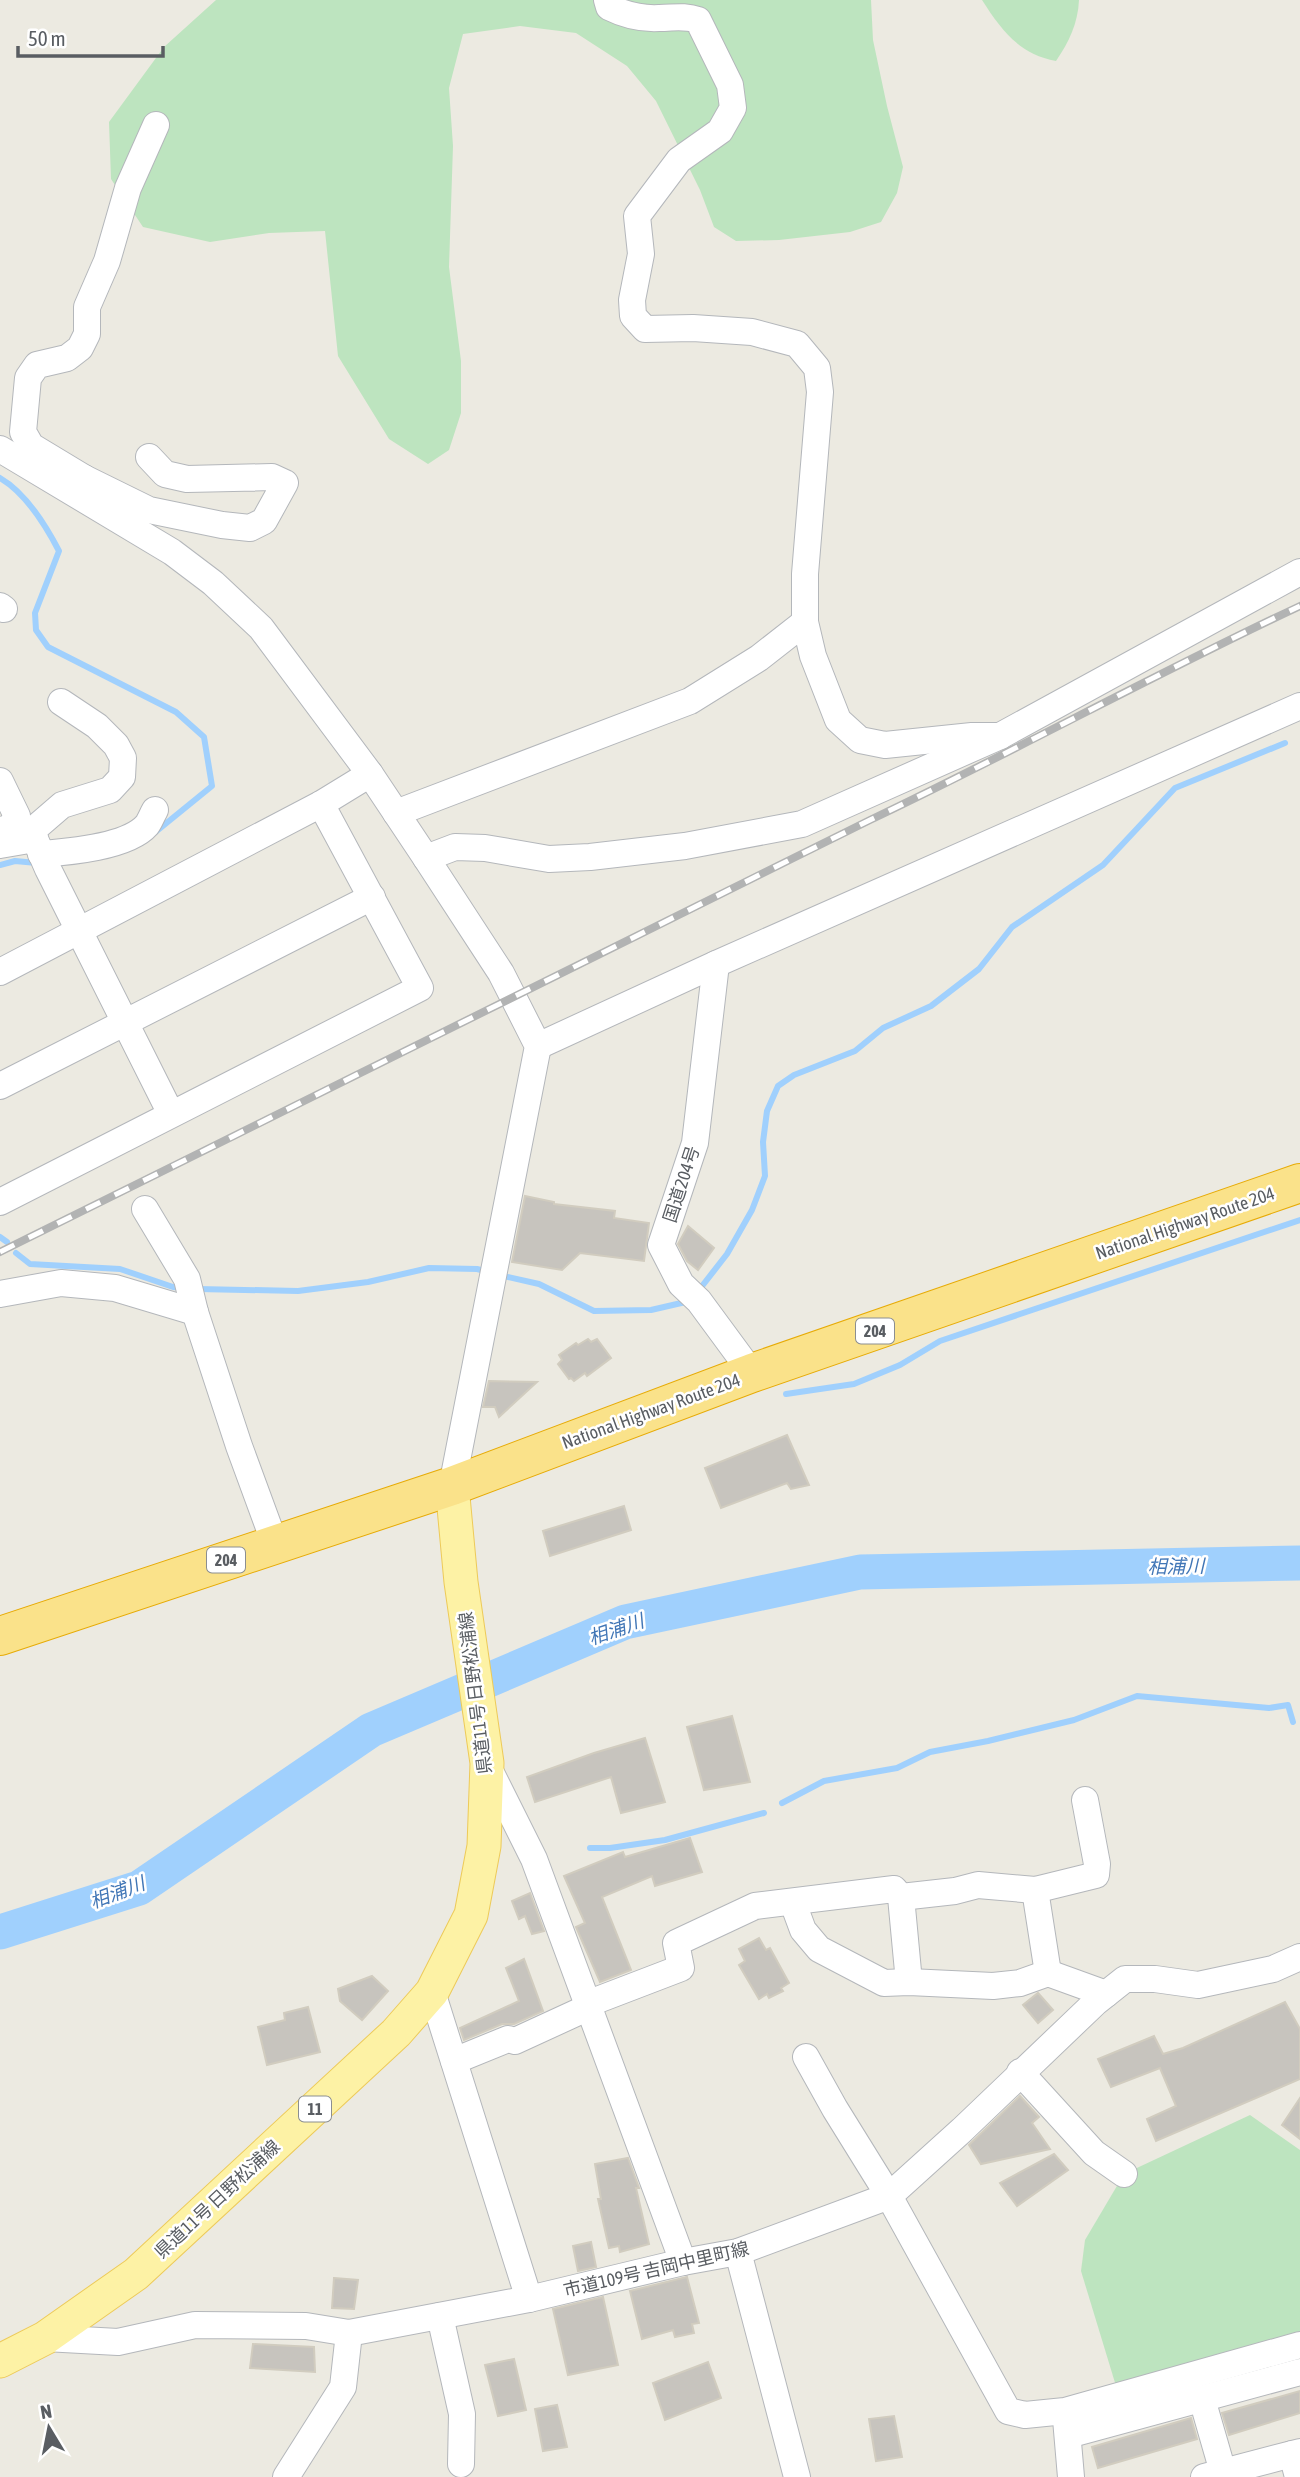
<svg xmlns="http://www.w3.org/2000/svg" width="1300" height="2477" viewBox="0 0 1300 2477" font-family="'Asap Condensed','Noto Sans JP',sans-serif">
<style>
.green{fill:#bde4bf}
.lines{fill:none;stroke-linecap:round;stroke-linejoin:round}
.stream{stroke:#a0d0fd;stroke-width:6}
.river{stroke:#a0d0fd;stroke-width:35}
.building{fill:#c7c4be;stroke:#d1ccbf;stroke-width:2}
.minor-casing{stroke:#b4b7bb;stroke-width:28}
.major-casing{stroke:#edca59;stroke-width:35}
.highway-casing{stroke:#e7ab06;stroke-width:40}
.minor{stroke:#fff;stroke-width:26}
.major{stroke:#fdf2a5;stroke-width:33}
.highway{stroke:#fae28a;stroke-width:38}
.rail-casing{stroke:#b2b3b3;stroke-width:8}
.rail{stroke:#fff;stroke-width:5;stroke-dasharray:16;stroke-linecap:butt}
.labels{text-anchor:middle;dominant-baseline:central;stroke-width:5;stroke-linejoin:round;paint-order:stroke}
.shield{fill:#fff;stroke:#8b8e91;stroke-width:2}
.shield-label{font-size:16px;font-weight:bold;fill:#595d62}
.street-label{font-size:18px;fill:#595d62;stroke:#fff}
.water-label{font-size:19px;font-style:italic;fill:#4176b6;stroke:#fff}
</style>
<rect width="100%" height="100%" fill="#eceae1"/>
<g class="green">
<polygon points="216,0 871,0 873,40 887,106 903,167 897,193 881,222 850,232 779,240 736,241 714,227 700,190 656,101 627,66 576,33 520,26 463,34 449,88 453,146 449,267 461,361 461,413 449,450 428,464 389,439 338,356 325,231 269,233 210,242 143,227 111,179 109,122 164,47"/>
<path d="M 982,0 L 1079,0 C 1078,23 1069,42 1056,61 C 1019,54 1002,31 982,0 Z"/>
<polygon points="1250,2115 1300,2150 1300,2338 1116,2386 1081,2271 1085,2240 1124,2174"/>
</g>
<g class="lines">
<g class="stream">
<path d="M 0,478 C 26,493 45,524 59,551 L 35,613 L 36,630 L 48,647 L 176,712 L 204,737 L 212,786 L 153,834"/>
<polyline points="0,865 15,861 37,863"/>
<polyline points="0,1237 7,1242"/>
<polyline points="16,1253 30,1264 120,1269 173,1287 183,1288"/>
<polyline points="499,1275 539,1284 594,1311 651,1310 690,1301"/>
<polyline points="198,1289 298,1291 368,1282 429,1268 477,1269 489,1272"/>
<polyline points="699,1290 727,1254 752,1210 765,1176 763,1142 767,1111 778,1086 794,1075 855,1051 883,1028 931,1006 979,969 1012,927 1103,865 1175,788 1285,743"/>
<polyline points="786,1394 854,1384 900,1365 940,1341 1300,1220"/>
<polyline points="782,1803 824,1781 897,1768 930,1752 988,1741 1074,1720 1137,1696 1269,1708 1288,1705 1293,1722"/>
<polyline points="590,1848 610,1848 665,1840 764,1813"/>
</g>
<polyline class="river" points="0,1932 139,1888 371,1730 625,1622 860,1572 1300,1563"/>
</g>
<g class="building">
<polygon points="525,1196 554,1202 554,1204 615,1211 614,1218 649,1223 644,1261 580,1253 562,1270 512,1262"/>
<polygon points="688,1226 714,1248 698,1270 687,1261 678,1244"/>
<polygon points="588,1339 591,1342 597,1339 611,1358 587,1376 585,1373 574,1381 571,1378 569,1379 558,1364 562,1360 559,1355 576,1343 578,1345"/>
<polygon points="489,1381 537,1382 499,1417 495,1407 483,1407"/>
<polygon points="787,1435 809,1485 791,1489 787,1483 721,1508 705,1468"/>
<polygon points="624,1506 631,1530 550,1556 543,1531"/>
<polygon points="732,1716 750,1782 704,1790 687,1727"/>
<polygon points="645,1738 665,1802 621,1813 611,1777 535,1802 527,1777 594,1753"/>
<polygon points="690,1838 702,1872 655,1886 652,1876 602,1897 631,1970 600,1982 576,1927 585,1923 564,1876 623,1852 625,1857"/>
<polygon points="530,1893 544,1931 532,1934 525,1916 519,1919 512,1901"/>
<polygon points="759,1938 766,1950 770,1948 789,1983 781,1988 783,1991 769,1998 767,1994 759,1999 739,1965 745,1961 739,1949"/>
<polygon points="524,1959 543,2011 514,2024 502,2024 464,2040 460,2028 519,2001 506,1968"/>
<polygon points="372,1976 388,1991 362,2020 340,2001 338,1989"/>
<polygon points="1038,1993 1053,2010 1038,2023 1023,2005"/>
<polygon points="1285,2002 1300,2029 1300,2079 1156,2141 1147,2119 1176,2106 1160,2068 1111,2087 1098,2059 1154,2036 1163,2054 1183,2048"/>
<polygon points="308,2007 320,2052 267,2065 258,2027 285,2020 284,2013"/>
<polygon points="1020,2096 1039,2117 1032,2123 1050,2149 981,2164 969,2145"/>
<polygon points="1300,2098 1300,2139 1282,2125"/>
<polygon points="1054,2154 1068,2170 1017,2206 1000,2183"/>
<polygon points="628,2158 639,2188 636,2188 649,2244 620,2252 619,2246 609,2248 598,2199 601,2199 595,2164"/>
<polygon points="591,2242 596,2267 578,2271 573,2246"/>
<polygon points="687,2277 699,2323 692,2324 694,2333 675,2337 673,2330 642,2339 630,2291"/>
<polygon points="334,2278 358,2280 354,2309 332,2308"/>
<polygon points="603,2297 618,2365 568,2375 553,2309"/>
<polygon points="253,2344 314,2347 315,2372 250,2368"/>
<polygon points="514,2359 526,2410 498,2416 485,2365"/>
<polygon points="708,2362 721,2398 665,2420 653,2383"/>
<polygon points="1300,2391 1300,2413 1229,2435 1222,2413"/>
<polygon points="557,2405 567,2447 543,2451 535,2409"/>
<polygon points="894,2416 902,2457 876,2461 869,2419"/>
<polygon points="1191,2418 1197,2439 1098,2468 1092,2447"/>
</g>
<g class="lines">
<defs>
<g id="minor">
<path d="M 607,0 L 609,7 C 625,15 640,19 659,18 C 674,18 684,15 698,20 L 730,85 L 733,108 L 720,131 L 679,160 L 637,216 L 641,254 L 632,300 L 633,316 L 645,329 L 693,328 L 752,332 L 797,344 L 817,368 L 820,392 L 805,574 L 805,622 L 813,656 L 838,720 L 860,740 L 885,745 L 972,736 L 1000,736"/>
<polyline points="0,449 172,552 213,583 261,628 370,774 426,858 501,973 538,1046 452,1486"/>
<polyline points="84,478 31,446 23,432 28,378 37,365 67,358 80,348 87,334 87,307 107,261 128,188 156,125"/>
<polyline points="75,492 84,478 149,510 222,525 250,528 264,521 285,483 272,477 187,479 165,474 149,457"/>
<polyline points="0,606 4,609"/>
<polyline points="0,781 17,816 10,828 0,830"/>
<polyline points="396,813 690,701 759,658 805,622"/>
<polyline points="35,839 33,830 62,805 110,790 122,777 123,758 116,745 97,726 61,702"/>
<polyline points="0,845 35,839 48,869 171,1114"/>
<path d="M 41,854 C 68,852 128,847 147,825 C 150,821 152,815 155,810"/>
<polyline points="426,858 455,847 485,848 549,859 590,857 685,846 802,824 1000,736 1300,572"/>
<polyline points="716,964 695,1143 661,1245 681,1284 699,1301 752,1373"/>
<polyline points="0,972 321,804 370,774"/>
<polyline points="538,1046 716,964 1300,706"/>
<polyline points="0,1086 372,897"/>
<polyline points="0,1202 420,988 321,804"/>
<polyline points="145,1209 187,1279 195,1312 239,1446 275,1544"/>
<polyline points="0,1294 61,1283 115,1288 195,1312"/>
<polyline points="487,1765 534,1859 683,2262"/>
<polyline points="1035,1890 1048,1973"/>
<polyline points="901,1897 909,1982"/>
<polyline points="793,1903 803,1930 819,1949 884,1983 909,1982 993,1986 1020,1983 1048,1973 1106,1994"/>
<polyline points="432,1992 529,2299"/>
<polyline points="587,2004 681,1968 676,1943 755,1906 894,1889 901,1897 955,1891 978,1885 1035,1890 1096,1875 1097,1864 1085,1800"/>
<polyline points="806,2057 835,2109 889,2196 1008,2411 1025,2415 1065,2411 1300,2345"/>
<polyline points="454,2061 508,2039 515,2041 589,2007"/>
<polyline points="1020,2072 1094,2153 1124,2174"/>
<polyline points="738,2252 797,2477"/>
<polyline points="440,2316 462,2414 461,2464"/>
<polyline points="45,2338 118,2342 195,2325 306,2326 349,2333 529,2299 683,2262 738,2252 889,2196 962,2130 1096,2002 1125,1979 1155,1979 1198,1985 1273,1969 1300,1957"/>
<polyline points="1202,2399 1223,2472"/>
<polyline points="1066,2419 1071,2477"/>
<polyline points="1068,2435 1300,2372"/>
<polyline points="286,2477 343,2387 349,2333"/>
<polyline points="1204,2477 1292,2454"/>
<polyline points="1298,2477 1292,2454 1300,2452"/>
</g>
<polyline id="major" points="0,2361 45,2338 136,2274 396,2033 432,1992 471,1915 484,1846 487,1763 461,1582 452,1486"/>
<polyline id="highway" points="0,1636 452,1486 752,1373 1300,1183"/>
</defs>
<use href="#minor" class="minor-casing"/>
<use href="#major" class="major-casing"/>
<use href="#highway" class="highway-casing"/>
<use href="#minor" class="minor"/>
<use href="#major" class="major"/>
<use href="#highway" class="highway"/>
<defs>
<path id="rail" d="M 0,1252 L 870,820 C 1015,751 1155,674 1300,606"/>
</defs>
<use href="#rail" class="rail-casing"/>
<use href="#rail" class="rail"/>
</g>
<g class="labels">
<g class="shield">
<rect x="856" y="1318.5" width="38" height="25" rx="5"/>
<rect x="207" y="1547.5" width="38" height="25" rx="5"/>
<rect x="299" y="2096.5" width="32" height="25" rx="5"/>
</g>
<g class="shield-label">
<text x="875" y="1331">204</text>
<text x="226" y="1560">204</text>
<text x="315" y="2109">11</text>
</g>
<g class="street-label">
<text transform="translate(681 1184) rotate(-72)">国道204号</text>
<text transform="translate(1185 1223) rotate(-19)">National Highway Route 204</text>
<text transform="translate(651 1411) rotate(-20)">National Highway Route 204</text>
<text transform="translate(475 1693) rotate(-97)">県道11号 日野松浦線</text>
<text transform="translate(217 2199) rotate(-43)">県道11号 日野松浦線</text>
<text transform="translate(656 2269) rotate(-13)">市道109号 吉岡中里町線</text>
</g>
<g class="water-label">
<text transform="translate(1176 1566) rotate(-1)">相浦川</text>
<text transform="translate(616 1629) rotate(-19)">相浦川</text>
<text transform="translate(117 1892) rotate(-21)">相浦川</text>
</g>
</g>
<g transform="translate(49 2428) rotate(350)" stroke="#ffffff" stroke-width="5" paint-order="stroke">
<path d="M0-5L12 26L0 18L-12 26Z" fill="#595d62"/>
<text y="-10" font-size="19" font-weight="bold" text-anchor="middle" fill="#595d62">N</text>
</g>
<path d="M18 46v10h145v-10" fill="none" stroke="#595d62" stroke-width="3.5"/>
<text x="28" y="46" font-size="21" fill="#595d62" stroke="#ffffff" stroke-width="5" paint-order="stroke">50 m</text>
</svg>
